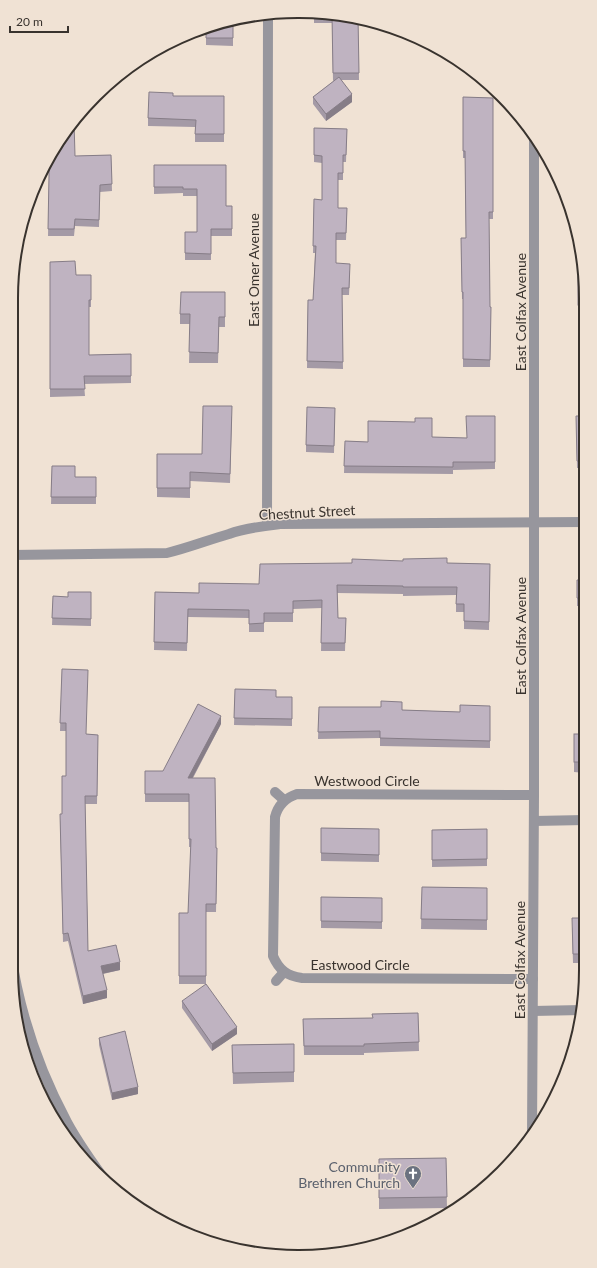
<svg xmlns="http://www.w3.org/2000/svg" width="597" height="1268" viewBox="0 0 597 1268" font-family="Lato,sans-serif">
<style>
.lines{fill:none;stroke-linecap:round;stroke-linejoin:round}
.minor{stroke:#97969d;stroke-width:10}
.wall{fill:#a49aa6}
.shaded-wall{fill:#867d87}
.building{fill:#bfb3c1;stroke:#867d87}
.labels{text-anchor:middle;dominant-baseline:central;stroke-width:3;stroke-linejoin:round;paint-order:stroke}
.street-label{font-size:14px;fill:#39332e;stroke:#f0e2d4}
.worship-label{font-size:14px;fill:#5b616d;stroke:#f0e2d4;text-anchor:end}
.rim{fill:none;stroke:#39332e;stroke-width:2}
</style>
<rect width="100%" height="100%" fill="#f0e2d4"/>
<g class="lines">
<g class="minor">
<polyline points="267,525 268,14"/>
<path d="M 11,555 L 167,553 C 188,548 208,540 229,534 C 245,528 263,526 280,524 L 584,522"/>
<polyline points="275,792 284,800"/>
<polyline points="534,821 585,820"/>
<path d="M 11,955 C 20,1013 39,1070 67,1122 C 79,1144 94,1165 109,1185"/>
<path d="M 533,979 L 302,978 C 287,976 279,970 273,956 L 275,817 C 278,805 285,798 297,794 L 534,795"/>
<polyline points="276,981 284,972"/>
<polyline points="533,1011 582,1010"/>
<polyline points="532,1136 534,795 534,136"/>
</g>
</g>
<g class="wall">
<polygon points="314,12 355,17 375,23 375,24 358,24 359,80 341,80 352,102 326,121 313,104 313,97 335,80 333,81 332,23 314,23"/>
<polygon points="233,19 233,46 206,45 206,28"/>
<polygon points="467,67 473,70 467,70"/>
<polygon points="173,96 224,96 224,142 195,142 195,127 148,126 148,118"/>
<polygon points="463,97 493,98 493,219 489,219 490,307 491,307 490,367 463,367 463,299 462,299 461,238 466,238 465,158 463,158"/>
<polygon points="314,128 347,129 346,162 343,162 343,180 338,180 338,208 347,208 346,240 336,240 336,263 350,271 349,295 342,295 343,369 307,368 308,300 313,300 315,253 313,253 314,199 322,200 322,163 314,162"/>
<polygon points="111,155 112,191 100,192 99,227 75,226 74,236 48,236 49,179 75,156"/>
<polygon points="154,165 226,206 232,206 232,236 211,236 211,260 185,260 185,232 197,232 197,196 183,196 183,193 154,194"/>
<polygon points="50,262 76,275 91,275 91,307 89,307 89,355 131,354 131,383 84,384 85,396 50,397"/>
<rect x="578" y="276" width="6" height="38"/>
<polygon points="225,292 225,327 219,327 218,363 189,363 190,324 180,324 180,314"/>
<polygon points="335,408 334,453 306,452 306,445"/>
<polygon points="232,416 230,483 190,481 190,498 157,497 157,454 202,454"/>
<polygon points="495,416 495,469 453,470 453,474 344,473 345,441 368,442 432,437 467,438"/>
<polygon points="576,416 584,416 584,468 577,468"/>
<polygon points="52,466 75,477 96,477 96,504 51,504"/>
<polygon points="447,563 490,564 489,630 464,629 464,612 456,612 456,595 403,596 403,594 337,593 338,618 346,618 345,651 321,651 322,608 293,609 293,622 264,622 264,632 249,632 249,618 188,617 187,651 154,650 155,592 199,593 259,584"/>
<polygon points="585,563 585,630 582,630 582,606 577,606 577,580 582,580"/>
<polygon points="91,593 91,626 52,625 53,596 68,597"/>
<polygon points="62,669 86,734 98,735 97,804 85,804 88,951 120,970 103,974 107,998 83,1004 68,941 63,942 60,822 62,814 66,776 66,731 60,731"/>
<polygon points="235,689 276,697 292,697 292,726 234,725"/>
<polygon points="490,706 490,748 380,746 380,738 318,739 319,707 460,712"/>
<polygon points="221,724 193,778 216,848 217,856 216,912 206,912 206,984 179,984 179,913 188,913 191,847 189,847 189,802 145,802 145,771 163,771"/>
<polygon points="574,734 585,734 585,773 574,772"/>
<polygon points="321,828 379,829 379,862 321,861"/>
<polygon points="487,829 487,866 432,867 432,830"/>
<polygon points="581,853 586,853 586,893 582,893"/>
<polygon points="422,887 487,888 487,930 421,929"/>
<polygon points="321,897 382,898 382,929 321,928"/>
<polygon points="586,918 586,963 573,963 572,928"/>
<polygon points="182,1001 237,1034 212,1051 182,1008"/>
<polygon points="418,1013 419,1051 364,1053 364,1055 304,1055 303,1019 373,1018"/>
<polygon points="99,1038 138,1094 112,1100 99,1045"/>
<polygon points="294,1044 294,1082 233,1084 232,1045"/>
<polygon points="446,1158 447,1208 379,1209 379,1159"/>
</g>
<g class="shaded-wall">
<polygon points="352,94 352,102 326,121 326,114"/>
<polygon points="221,716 221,724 188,786 188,778"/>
<polygon points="120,962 120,970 101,974 101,966"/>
<polygon points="107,990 107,998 83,1004 83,996"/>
<polygon points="237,1027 237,1034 212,1051 212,1044"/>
<polygon points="138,1087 138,1094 112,1100 112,1093"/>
</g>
<g class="building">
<polygon points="314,12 355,17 358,17 359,73 333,73 332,16 314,16"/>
<polygon points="233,19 233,38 206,38 206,28"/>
<polygon points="339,77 352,94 326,114 313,97"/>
<polygon points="149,92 173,93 173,96 224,96 224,134 195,134 196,120 148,118"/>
<polygon points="463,97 493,98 493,212 489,212 490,307 491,307 490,360 463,359 463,292 462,292 461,238 466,238 465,151 463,151"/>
<polygon points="74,121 75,156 111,155 112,184 100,185 99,220 75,219 74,229 48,229 49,176 49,158 60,139"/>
<polygon points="314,128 347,129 346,155 343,155 343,173 338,173 338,208 347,208 346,233 336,233 336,263 350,264 349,288 342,288 343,362 307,361 308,300 313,300 316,246 313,246 314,199 322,200 322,156 314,155"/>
<polygon points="154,165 226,165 226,206 232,206 232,229 211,229 211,254 185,253 185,232 197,232 197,189 183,189 183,187 154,187"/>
<polygon points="75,261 76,275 91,275 91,300 89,300 89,355 131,354 131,376 84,376 85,389 50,389 50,262"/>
<rect x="578" y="276" width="6" height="29"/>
<polygon points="181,292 225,292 225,317 219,317 218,353 189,352 190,314 180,314"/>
<polygon points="203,406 232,406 230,474 190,472 190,488 157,488 157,454 202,454"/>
<polygon points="307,407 335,408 334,446 306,445"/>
<polygon points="466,416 495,416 495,462 453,462 453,467 344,466 345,441 368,442 368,421 415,422 415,418 432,418 432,437 467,438"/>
<polygon points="576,416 584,416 584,461 577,461"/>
<polygon points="52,466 75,466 75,477 96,477 96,497 51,497"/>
<polygon points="447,558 447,563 490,564 489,622 464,621 464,604 456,604 457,587 403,587 403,586 337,585 338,618 346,618 345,643 321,643 322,600 293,601 293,613 264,613 264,623 249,624 249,610 188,609 187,643 154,642 155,592 199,593 199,583 259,584 260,564 352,563 352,559 403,561 403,559"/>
<polygon points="582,563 585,563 585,622 582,622 582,598 577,598 577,580 582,580"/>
<polygon points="68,592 91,592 91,619 52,618 53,596 68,597"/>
<polygon points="62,669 88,670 86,734 98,735 97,796 85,796 88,951 116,945 120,962 101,966 107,990 83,996 68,933 63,934 60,814 62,814 62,776 66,776 66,723 60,723"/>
<polygon points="235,689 276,690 276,697 292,697 292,719 234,718"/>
<polygon points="381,701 402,702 402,710 460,712 460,705 490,706 490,741 380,738 380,731 318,732 319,707 381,707"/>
<polygon points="198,704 221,716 188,778 215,778 216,848 217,848 216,904 206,904 206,976 179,976 179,913 188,913 191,839 189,839 189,794 145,794 145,771 163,771"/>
<rect x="574" y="734" width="11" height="28"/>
<polygon points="321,828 379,829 379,855 321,853"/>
<polygon points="487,829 487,859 432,860 432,830"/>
<polygon points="581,853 586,853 586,883 582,883"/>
<polygon points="422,887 487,888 487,920 421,919"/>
<polygon points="321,897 382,898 382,922 321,921"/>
<polygon points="572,918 586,918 586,954 573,954"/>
<polygon points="206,984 237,1027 212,1044 182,1001"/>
<polygon points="418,1013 419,1042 364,1044 364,1046 304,1046 303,1019 373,1018 372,1014"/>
<polygon points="125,1031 138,1087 112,1093 99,1038"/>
<polygon points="576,1041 573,1051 572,1042"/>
<polygon points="294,1044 294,1072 233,1073 232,1045"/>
<polygon points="446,1158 447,1197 379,1198 379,1159"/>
</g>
<defs>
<symbol id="church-pin" viewBox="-11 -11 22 30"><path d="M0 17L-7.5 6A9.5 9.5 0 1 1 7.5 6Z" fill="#6b7280" stroke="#f0e2d4"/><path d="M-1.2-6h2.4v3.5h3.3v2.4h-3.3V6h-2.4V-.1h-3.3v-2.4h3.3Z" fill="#fff"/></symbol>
</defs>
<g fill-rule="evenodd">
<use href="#church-pin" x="403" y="1164" width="20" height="27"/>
</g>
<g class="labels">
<g class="street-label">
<text transform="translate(253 270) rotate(-90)">East Omer Avenue</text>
<text transform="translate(520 312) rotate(-90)">East Colfax Avenue</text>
<text transform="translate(307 512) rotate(-3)">Chestnut Street</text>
<text transform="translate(520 636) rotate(-90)">East Colfax Avenue</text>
<text x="367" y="780">Westwood Circle</text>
<text transform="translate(519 960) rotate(-90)">East Colfax Avenue</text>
<text x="360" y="964">Eastwood Circle</text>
</g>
<g class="worship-label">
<text x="400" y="1166">Community<tspan x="400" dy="16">Brethren Church</tspan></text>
</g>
</g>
<path d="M0 0H597V1268H0ZM298 18H299A280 280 0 0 1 579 298V970A280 280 0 0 1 299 1250H298A280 280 0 0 1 18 970V298A280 280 0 0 1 298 18Z" fill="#f0e2d4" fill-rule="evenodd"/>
<path class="rim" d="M298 18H299A280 280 0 0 1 579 298V970A280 280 0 0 1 299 1250H298A280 280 0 0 1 18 970V298A280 280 0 0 1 298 18Z"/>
<path d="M10 26v6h58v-6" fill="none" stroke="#39332e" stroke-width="2"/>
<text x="16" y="26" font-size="12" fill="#39332e" stroke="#f0e2d4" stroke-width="3" paint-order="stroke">20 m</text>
</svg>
